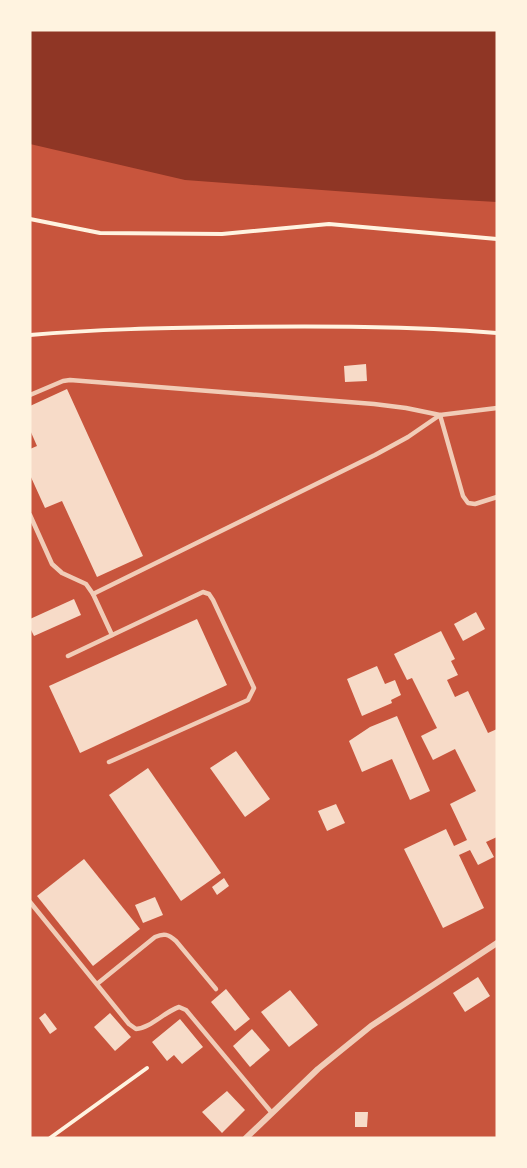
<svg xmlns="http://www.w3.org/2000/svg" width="527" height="1168" viewBox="0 0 527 1168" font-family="'Work Sans',sans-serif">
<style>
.water{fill:#8f3625}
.building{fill:#f7dbc8}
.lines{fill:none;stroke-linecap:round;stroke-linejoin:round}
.path{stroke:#fff3e0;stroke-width:4}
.service{stroke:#f1ccb7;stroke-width:4.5}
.minor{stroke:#f1ccb7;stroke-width:6}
</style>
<rect width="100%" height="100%" fill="#c8553d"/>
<polygon class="water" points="30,30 497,30 497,202 444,199 185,180 30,144"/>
<g class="building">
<polygon points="366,364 367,381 345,382 344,366"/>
<polygon points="67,389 143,556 97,577 62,501 45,508 30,475 30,449 37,446 30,430 30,406"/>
<polygon points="74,599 81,615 34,636 30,628 30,619"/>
<polygon points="476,612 485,629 463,641 454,624"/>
<polygon points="197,619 227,685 80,753 49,686"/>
<polygon points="441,631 455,659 451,661 458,675 447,680 455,697 468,691 488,733 497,729 497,837 486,842 494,857 478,865 470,850 459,855 484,908 443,928 404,849 446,829 454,846 467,840 450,804 476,791 455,749 433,760 421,736 437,728 412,678 407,680 394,654"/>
<polygon points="377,666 385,684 395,680 401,695 391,700 392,703 362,716 347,679"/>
<polygon points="397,716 430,791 410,800 392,759 362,772 349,741 370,727"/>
<polygon points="236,751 270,799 245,817 210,768"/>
<polygon points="148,768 221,873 181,901 109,795"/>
<polygon points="336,804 345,823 327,831 318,811"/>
<polygon points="84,859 140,929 93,966 37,896"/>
<polygon points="224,878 229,886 217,895 212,887"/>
<polygon points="155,897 163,915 143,923 135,905"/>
<polygon points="478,977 490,996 465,1012 453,993"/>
<polygon points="226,989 250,1019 235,1031 211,1002"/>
<polygon points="290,990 318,1025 289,1047 261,1012"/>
<polygon points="45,1013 57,1029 50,1034 39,1018"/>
<polygon points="110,1013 131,1037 115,1051 94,1027"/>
<polygon points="180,1019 203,1047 182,1064 174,1055 167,1061 152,1042"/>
<polygon points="252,1029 270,1050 250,1067 233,1046"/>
<polygon points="227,1091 245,1110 222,1133 202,1112"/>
<polygon points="355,1112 368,1112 367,1127 355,1127"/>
</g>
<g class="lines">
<g class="path">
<polyline points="30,219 100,233 222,234 329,224 497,239"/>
<path d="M 30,335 C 97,329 164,328 231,327 C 320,326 409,326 497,333"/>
<polyline points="50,1138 147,1068"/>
</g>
<g class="service">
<polyline points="30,395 63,381 70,380 374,404 406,408 440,415 497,408"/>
<polyline points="30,515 52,564 62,573 86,584 93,594 112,635"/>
<polyline points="93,594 375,455 408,437 440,415 463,496 468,503 475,504 497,497"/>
<polyline points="68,656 203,592 209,594 213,600 254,688 248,700 109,762"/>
<path d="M 30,902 L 129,1024 L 136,1029 C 151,1028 164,1012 179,1007 L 186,1010 L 272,1113"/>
<path d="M 97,984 L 155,937 C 164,933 168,934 176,941 L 216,989"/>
</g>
<polyline class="minor" points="246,1138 318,1069 371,1026 497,943"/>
</g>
<rect width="527" height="1168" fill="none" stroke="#fff3e0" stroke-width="63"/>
</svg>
